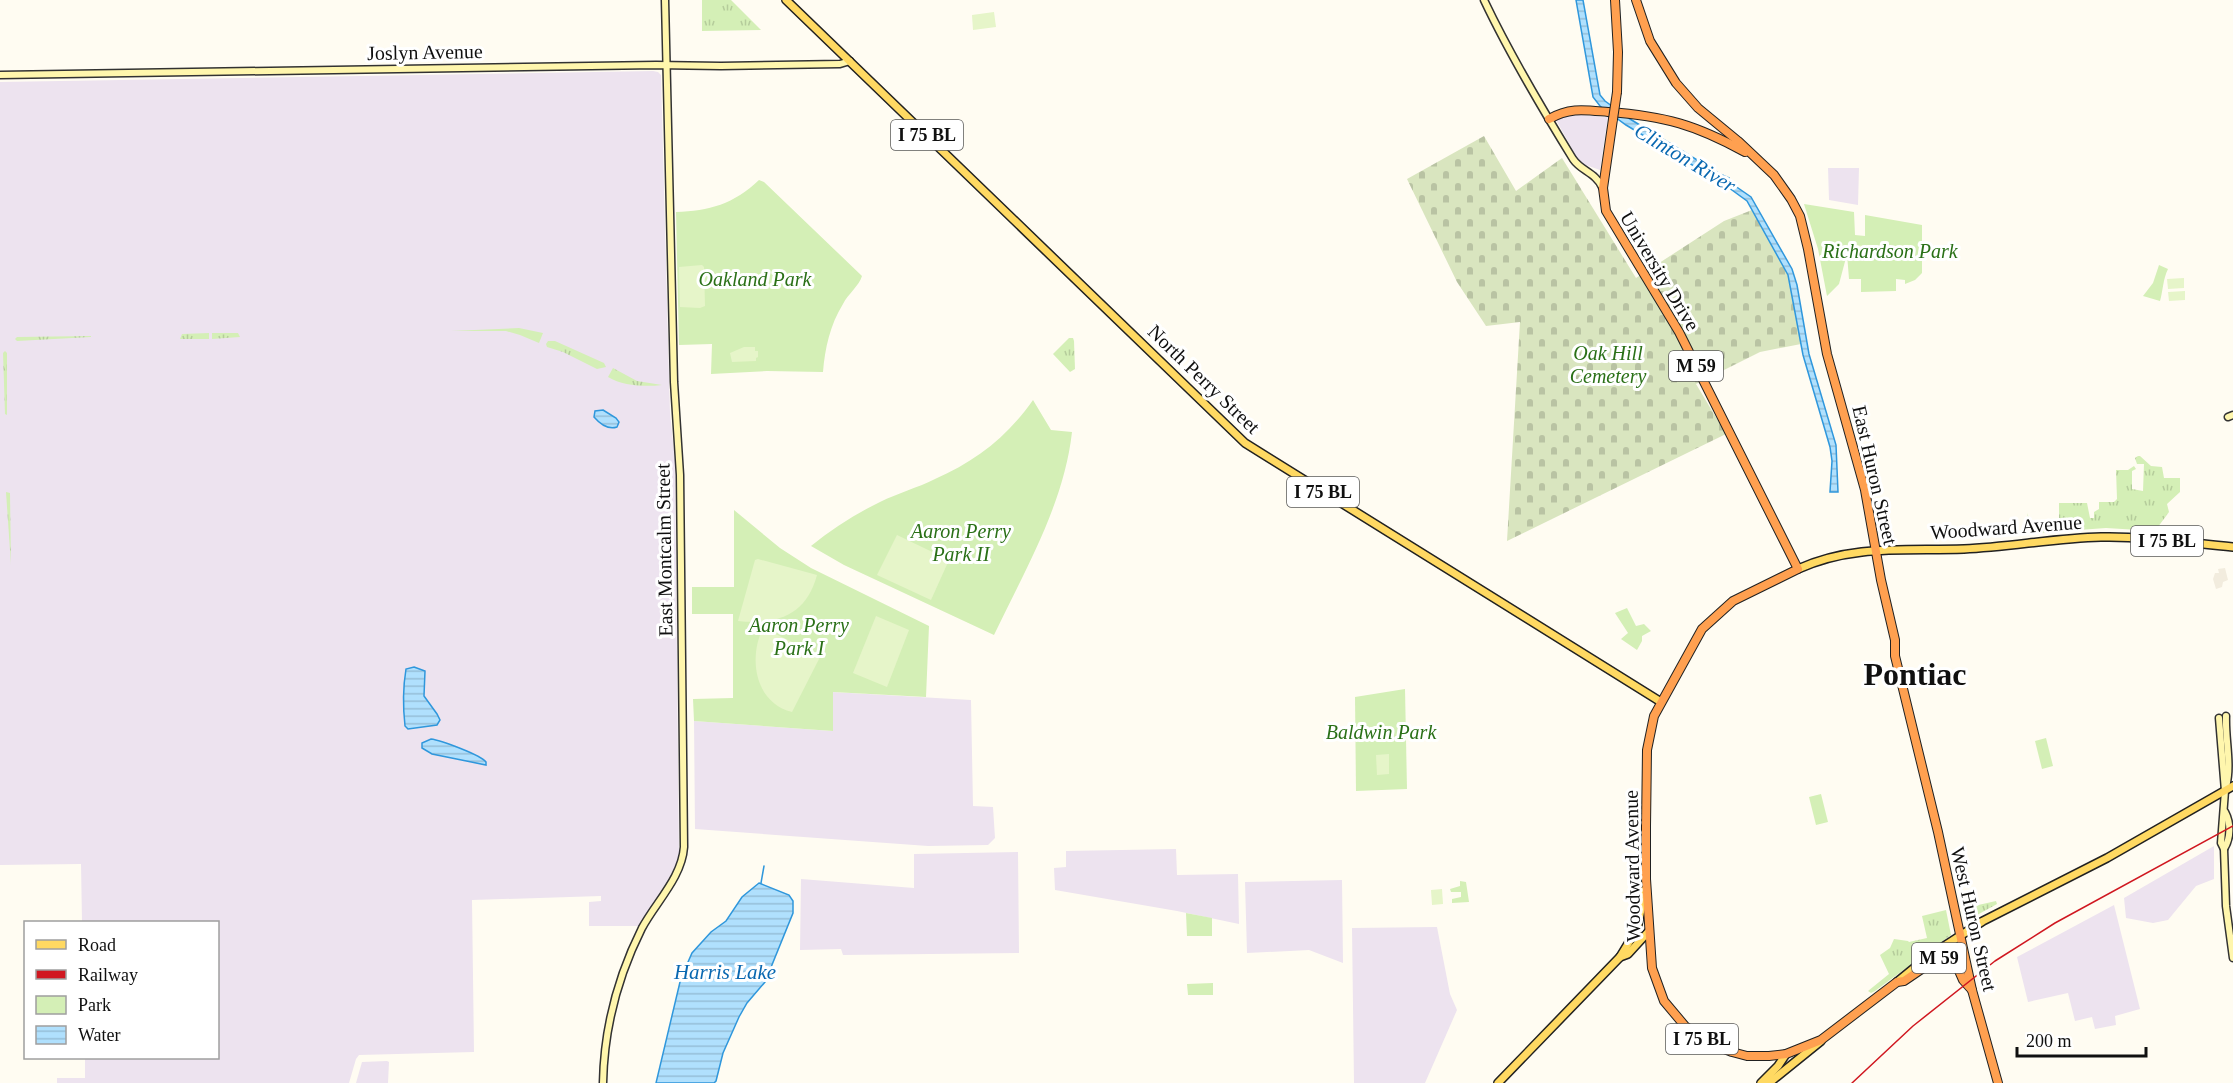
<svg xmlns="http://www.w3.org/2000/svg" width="2233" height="1083" viewBox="0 0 2233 1083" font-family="'Times New Roman',serif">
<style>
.industrial{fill:#ede3ef}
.grass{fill:url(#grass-tufts)}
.cemetery{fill:url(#cemetery-stones)}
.park{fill:#d4efb6}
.pitch{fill:#e6f5c9}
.plaza{fill:#f2ecde}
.water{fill:url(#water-rules);stroke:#2f97dc;stroke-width:1.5}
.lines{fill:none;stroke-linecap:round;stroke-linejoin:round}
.stream{stroke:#2f97dc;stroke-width:1.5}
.secondary-casing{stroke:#323232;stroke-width:9}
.primary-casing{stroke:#212121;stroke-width:10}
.highway-casing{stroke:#212121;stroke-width:10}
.secondary{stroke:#fff6ad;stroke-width:6}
.primary{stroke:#ffd962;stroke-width:7}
.highway{stroke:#ffa050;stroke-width:8}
.rail{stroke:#d01720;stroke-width:1.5}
.highway-bridge-casing{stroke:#212121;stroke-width:10;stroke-linecap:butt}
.highway-bridge{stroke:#ffa050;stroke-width:8}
.labels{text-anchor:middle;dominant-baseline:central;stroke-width:6;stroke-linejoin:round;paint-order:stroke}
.shield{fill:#fff;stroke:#585858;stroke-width:1.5}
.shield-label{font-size:18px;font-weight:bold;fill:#101010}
.street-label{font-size:20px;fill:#101010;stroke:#fff}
.park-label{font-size:20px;font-style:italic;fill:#2a7017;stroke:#fff}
.water-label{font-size:21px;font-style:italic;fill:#0968b1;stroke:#fff}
.town-label{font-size:32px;font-weight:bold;fill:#101010;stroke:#fff}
</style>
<defs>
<pattern id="grass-tufts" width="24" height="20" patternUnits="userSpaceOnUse" patternTransform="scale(1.5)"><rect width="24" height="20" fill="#d4efb6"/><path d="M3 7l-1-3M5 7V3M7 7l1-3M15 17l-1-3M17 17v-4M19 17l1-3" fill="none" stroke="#b5cc9b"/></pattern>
<pattern id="cemetery-stones" width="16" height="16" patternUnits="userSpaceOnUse" patternTransform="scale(1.5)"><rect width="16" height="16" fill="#d9e5bf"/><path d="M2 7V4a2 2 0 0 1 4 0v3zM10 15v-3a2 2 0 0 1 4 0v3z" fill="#b9c3a3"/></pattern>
<pattern id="water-rules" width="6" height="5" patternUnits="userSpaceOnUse" patternTransform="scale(1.5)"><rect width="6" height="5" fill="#b0e0fd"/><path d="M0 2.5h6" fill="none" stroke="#96bfd8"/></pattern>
</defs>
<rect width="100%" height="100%" fill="#fffcf2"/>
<g class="industrial">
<polygon points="653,71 658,72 661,75 670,413 675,461 679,853 675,868 639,926 589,926 589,902 601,901 601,896 472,900 474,1052 359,1055 356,1059 349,1083 57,1083 57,1078 85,1078 85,1058 218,1058 218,922 82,922 81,864 0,865 0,82"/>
<polygon points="1568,114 1608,117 1600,170 1580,163 1556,120"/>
<polygon points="1828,168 1859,168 1858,205 1829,200"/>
<polygon points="832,692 971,700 973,806 993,807 995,838 988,845 928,846 695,829 694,721 832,731"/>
<polygon points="2214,846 2214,879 2196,886 2168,920 2153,923 2126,918 2124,898"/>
<polygon points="1176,849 1177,875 1238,874 1239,924 1177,911 1055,890 1054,868 1066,867 1066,851"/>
<polygon points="1018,852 1019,953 843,955 841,949 800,950 801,879 914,888 914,854"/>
<polygon points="1342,880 1343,963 1309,950 1247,953 1245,882"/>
<polygon points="2114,905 2140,1009 2115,1016 2116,1025 2095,1029 2092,1017 2075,1021 2068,993 2028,1002 2017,957"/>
<polygon points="1437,927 1450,994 1457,1010 1425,1083 1354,1083 1352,928"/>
<polygon points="387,1061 389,1062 388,1083 356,1083 362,1062"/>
</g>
<g class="grass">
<polygon points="702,0 731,0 761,30 702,31"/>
<polygon points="519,328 543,333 539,343 520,335 506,331 451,331"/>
<polygon points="209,333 209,339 180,339 182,334"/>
<polygon points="212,333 238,333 240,337 212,339"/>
<polygon points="17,337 91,336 91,337 17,341 15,339"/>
<polygon points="1069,338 1073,338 1074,341 1075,369 1070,372 1053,354"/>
<polygon points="548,341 555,341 604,363 606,367 597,369 563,352 547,347 546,344"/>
<polygon points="5,351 7,353 7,415 5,414 3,353"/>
<path d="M 613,368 L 637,381 L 662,385 C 645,387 623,386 608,377 Z"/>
<polygon points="2138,456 2140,456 2151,466 2162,467 2164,478 2180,478 2180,492 2167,504 2169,512 2155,531 2106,528 2038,533 2031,531 2027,513 2033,527 2042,523 2055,524 2055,521 2059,521 2059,503 2087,503 2090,518 2094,518 2094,512 2099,509 2099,502 2114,502 2117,499 2116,470 2128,470 2134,466 2136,469 2132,471 2132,489 2143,491 2144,464 2137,464 2135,458"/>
<polygon points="6,492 10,493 11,565"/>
<polygon points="1996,901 1997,904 1968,920 1965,908"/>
<polygon points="1946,910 1951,935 1875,991 1871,993 1868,991 1889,974 1880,955 1890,948 1894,939 1908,941 1909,942 1927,938 1922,916"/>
</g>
<polygon class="cemetery" points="1484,136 1516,191 1562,158 1636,278 1724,221 1752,210 1788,275 1801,344 1760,352 1696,384 1726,434 1507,541 1520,322 1486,326 1457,282 1407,179"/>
<g class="park">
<path d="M 759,180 L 764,182 L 862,276 C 859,286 848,294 843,304 C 830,325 825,348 823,372 L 767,371 L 711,374 L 712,344 L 679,345 L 676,212 C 709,211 734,204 759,180 Z"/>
<polygon points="1804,204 1854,212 1855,235 1865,236 1865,215 1922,225 1922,273 1915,280 1905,284 1905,280 1896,279 1896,291 1861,292 1861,279 1849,279 1847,254 1839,284 1827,296 1818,249"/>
<path d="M 2159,265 L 2168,269 C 2163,279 2163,290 2160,301 L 2143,296 L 2153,283 Z"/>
<path d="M 1033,400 L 1051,430 L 1072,432 C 1064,504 1025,570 994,635 L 844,565 L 811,546 C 832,529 855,514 880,502 C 898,493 917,488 935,479 C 976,461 1007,437 1033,400 Z"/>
<polygon points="734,510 780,548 811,568 929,626 926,697 833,692 833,731 694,721 693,699 733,698 733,614 692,614 692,587 734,587"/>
<polygon points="1627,608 1636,626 1644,624 1651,631 1642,636 1642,641 1637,650 1621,639 1628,633 1615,613"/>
<polygon points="1405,689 1407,789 1356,791 1355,697"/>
<polygon points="2046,738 2053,766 2042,769 2035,741"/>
<polygon points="1821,794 1828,822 1816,825 1809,797"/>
<polygon points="1460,881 1466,882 1469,902 1452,903 1452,899 1461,897 1461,892 1451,892 1450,889 1460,886"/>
<polygon points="1186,913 1212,918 1212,936 1187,936"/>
<polygon points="1213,983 1213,995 1188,995 1187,984"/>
</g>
<g class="pitch">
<polygon points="994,12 996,27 973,30 972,15"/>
<polygon points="1851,245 1868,246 1867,256 1850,254"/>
<polygon points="702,265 704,267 705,306 700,308 680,307 679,267"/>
<polygon points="2184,278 2184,288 2168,289 2167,279"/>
<polygon points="2185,291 2185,300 2169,301 2168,292"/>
<polygon points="744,347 755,347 755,351 758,351 758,357 756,358 756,361 732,362 730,353"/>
<polygon points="897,535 949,560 931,600 877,575"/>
<path d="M 758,559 L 817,575 C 806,616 776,625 738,621 L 755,560 Z"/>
<polygon points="876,616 909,630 887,687 853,673"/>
<path d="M 763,628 L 817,654 L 819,659 L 792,712 C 755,703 748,658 763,628 Z"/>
<polygon points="1389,754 1389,774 1377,775 1376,755"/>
<polygon points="1442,889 1443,904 1432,905 1431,890"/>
</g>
<polygon class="plaza" points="2225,568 2228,580 2223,582 2222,587 2216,589 2213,579 2215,573 2219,573 2218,569"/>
<g class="water">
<polygon points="1576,0 1583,0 1600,95 1605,101 1630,119 1720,174 1729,178 1728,181 1751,197 1792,269 1797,285 1809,354 1836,445 1838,492 1830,492 1832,461 1830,447 1803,355 1788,275 1747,201 1725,185 1723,188 1714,178 1626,125 1600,106 1593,97"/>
<path d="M 603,410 L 616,418 L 619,422 L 617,427 C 608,430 600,424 594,417 L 595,411 Z"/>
<path d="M 414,667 L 425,671 L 424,696 L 437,714 L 440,720 L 437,725 L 408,729 L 405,726 C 403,708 403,687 406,669 Z"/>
<path d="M 431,739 C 440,740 481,755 486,762 L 486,765 L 432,754 L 422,748 L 422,743 Z"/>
<polygon points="759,883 789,895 793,901 793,913 765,982 747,1003 739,1017 723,1053 716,1081 714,1083 656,1083 680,982 679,979 681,978 692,953 711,932 726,921 742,897"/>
</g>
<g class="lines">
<polyline class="stream" points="761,883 764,866"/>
<defs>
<g id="secondary">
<path d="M 1484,0 C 1510,55 1541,107 1573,159 C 1581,171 1596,173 1602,187"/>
<polyline points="0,75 656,65 721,66 840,64 850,61"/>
<polyline points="2228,417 2233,415"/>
<path d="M 2226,716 C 2225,740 2232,764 2226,787"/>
<polyline points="2219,718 2225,791 2221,843 2224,849 2226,906 2233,958"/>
<path d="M 2224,849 C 2231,838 2231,823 2225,812"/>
<path d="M 603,1083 C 604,1029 618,976 642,928 C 656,902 682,877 684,847 L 680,475 L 674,382 L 665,0"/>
</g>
<g id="primary">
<polyline points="786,0 1245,443 1661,702"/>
<path d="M 1798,569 C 1852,544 1907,551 1964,549 C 2010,547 2055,538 2101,537 C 2145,536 2189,543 2233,547"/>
<polyline points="1620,957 1637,929 1645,890"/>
<polyline points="1897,982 1929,956 1983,921 2107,858 2233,786"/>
<polyline points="1498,1083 1620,957 1628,954 1649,931"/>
<polyline points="1761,1083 1778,1066 1786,1054"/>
<polyline points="1769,1083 1821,1041"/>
</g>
<g id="highway">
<polyline points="1615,0 1618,52 1617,92"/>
<polyline points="1636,0 1650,41 1676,83 1698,108 1738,141 1774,175 1791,199 1800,216 1808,249 1827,354 1865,490 1881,580 1895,640 1895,656 1938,832 1972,990 1998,1083"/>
<path d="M 1549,119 C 1570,107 1585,110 1608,112 C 1665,116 1696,125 1745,152"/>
<polyline points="1613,119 1603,188 1606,211 1679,332 1798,569 1733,601 1702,629 1654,716 1647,750 1646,827 1646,879 1652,968 1664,1001 1685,1026 1707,1042 1732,1052 1747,1056 1769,1056 1786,1054 1821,1040 1897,982 1904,981 1935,960 1946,958 1956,964 1963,980 1972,990"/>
</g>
</defs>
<use href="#secondary" class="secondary-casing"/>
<use href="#primary" class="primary-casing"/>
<use href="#highway" class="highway-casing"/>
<use href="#secondary" class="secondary"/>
<use href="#primary" class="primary"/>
<use href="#highway" class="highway"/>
<polyline class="rail" points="1852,1083 1913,1026 1995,961 2055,923 2233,826"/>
<defs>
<polyline id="highway-bridge" points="1613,119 1617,92"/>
</defs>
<use href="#highway-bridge" class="highway-bridge-casing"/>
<use href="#highway-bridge" class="highway-bridge"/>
</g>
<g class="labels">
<g class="shield">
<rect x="891" y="120" width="72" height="30" rx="4.5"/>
<rect x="1669" y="351" width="54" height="30" rx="4.5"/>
<rect x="1287" y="477" width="72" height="30" rx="4.5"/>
<rect x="2131" y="526" width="72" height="30" rx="4.5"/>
<rect x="1912" y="943" width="54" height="30" rx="4.5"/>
<rect x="1666" y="1024" width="72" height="30" rx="4.5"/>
</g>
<g class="shield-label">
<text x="927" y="135">I 75 BL</text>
<text x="1696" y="366">M 59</text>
<text x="1323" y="492">I 75 BL</text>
<text x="2167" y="541">I 75 BL</text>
<text x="1939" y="958">M 59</text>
<text x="1702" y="1039">I 75 BL</text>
</g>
<g class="street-label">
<text transform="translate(425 52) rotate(-1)">Joslyn Avenue</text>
<text transform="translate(1660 271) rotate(59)">University Drive</text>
<text transform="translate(1204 379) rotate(44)">North Perry Street</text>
<text transform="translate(1875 475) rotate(77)">East Huron Street</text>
<text transform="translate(2006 527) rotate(-4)">Woodward Avenue</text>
<text transform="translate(664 550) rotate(-91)">East Montcalm Street</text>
<text transform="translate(1632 866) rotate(-91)">Woodward Avenue</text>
<text transform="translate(1974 919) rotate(77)">West Huron Street</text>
</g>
<g class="park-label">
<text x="1890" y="251">Richardson Park</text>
<text x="755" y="279">Oakland Park</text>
<text x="1608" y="353">Oak Hill<tspan x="1608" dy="23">Cemetery</tspan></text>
<text x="961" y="531">Aaron Perry<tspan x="961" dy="23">Park II</tspan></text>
<text x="799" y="625">Aaron Perry<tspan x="799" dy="23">Park I</tspan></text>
<text x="1381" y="732">Baldwin Park</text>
</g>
<g class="water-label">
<text transform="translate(1685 158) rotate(31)">Clinton River</text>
<text x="725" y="972">Harris Lake</text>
</g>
<g class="town-label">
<text x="1915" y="674">Pontiac</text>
</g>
</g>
<rect x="24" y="921" width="195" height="138" fill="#ffffff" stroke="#9f9f9f" stroke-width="1.5"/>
<rect x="36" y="940" width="30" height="9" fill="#ffd962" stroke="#9f9f9f" stroke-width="1.5"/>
<text x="78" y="951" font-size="18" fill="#101010">Road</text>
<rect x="36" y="970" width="30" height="9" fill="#d01720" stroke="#9f9f9f" stroke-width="1.5"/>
<text x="78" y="981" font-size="18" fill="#101010">Railway</text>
<rect x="36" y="996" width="30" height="18" fill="#d4efb6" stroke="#9f9f9f" stroke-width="1.5"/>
<text x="78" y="1011" font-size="18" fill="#101010">Park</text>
<rect x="36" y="1026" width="30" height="18" fill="url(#water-rules)" stroke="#9f9f9f" stroke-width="1.5"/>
<text x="78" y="1041" font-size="18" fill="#101010">Water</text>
<path d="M2017 1047v9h129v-9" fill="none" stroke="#101010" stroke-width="3"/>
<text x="2026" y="1047" font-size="18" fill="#101010" stroke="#ffffff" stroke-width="4.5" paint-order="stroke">200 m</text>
</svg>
